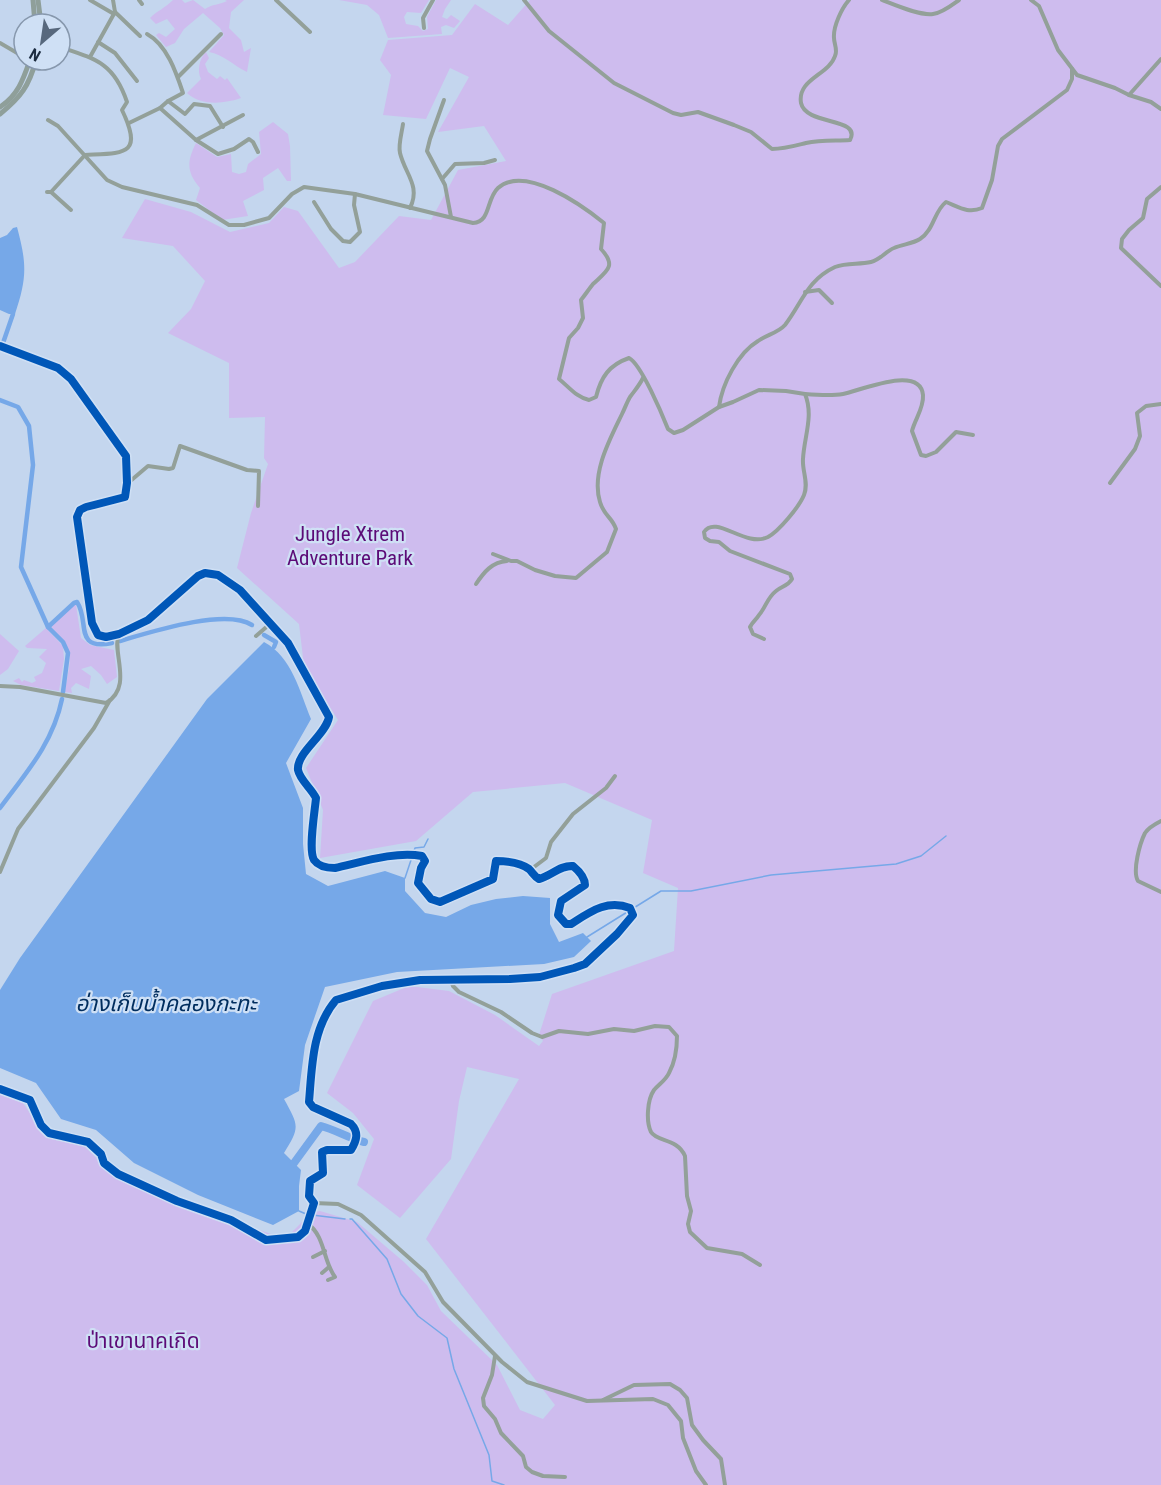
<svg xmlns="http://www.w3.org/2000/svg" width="1161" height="1485" viewBox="0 0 1161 1485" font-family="'Roboto Condensed','Noto Sans Thai',sans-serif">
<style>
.green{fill:#cebcee}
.water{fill:#76a8e8}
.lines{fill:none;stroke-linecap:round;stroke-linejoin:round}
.stream{stroke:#76a8e8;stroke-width:1.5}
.canal{stroke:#76a8e8;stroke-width:4.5}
.river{stroke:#76a8e8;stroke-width:8}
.minor{stroke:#93a099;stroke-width:4}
.secondary{stroke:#8f9f9a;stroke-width:5}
.cycleway-casing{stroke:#cfe0f5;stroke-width:11}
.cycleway{stroke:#0057b8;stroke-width:8}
.labels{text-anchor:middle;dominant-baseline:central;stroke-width:4.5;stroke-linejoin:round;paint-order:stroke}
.park-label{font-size:21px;fill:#5c0b77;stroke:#cfe0f5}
.water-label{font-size:22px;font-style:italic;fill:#002d5e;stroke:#cfe0f5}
</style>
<rect width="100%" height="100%" fill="#c4d6ee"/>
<g class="green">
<path d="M 173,0 L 182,0 L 185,3 L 193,0 L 205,9 C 212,4 219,5 227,1 L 225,0 L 244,0 L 231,12 L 229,28 L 241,40 L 244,52 L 251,48 L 247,72 C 234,66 223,54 209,52 L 224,35 L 220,28 L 203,13 L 184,29 L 175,43 L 166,47 L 156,35 L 159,33 L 166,37 L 175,29 L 167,19 L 156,24 L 150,18 C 157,11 165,8 173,0 Z"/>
<polygon points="339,0 429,0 421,13 407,12 404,17 406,24 418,26 423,31 428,29 427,17 436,0 451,0 445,9 442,17 447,19 451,15 460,21 454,28 446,25 441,27 442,34 388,38 379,15 367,5"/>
<polygon points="530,0 1161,0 1161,1485 0,1485 0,1095 23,1103 47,1138 85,1147 114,1175 149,1191 285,1239 311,1213 320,1211 357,1222 404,1262 427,1285 441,1311 497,1365 520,1410 543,1419 555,1405 426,1239 519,1079 467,1067 459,1101 451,1159 400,1218 357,1185 374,1139 353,1113 327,1093 373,1001 409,986 449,991 495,1015 539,1046 543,1041 539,1035 552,994 674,951 678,888 643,873 652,820 565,783 473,792 416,841 320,858 323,810 306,768 338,720 304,666 299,624 237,568 251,513 268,464 264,458 265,417 229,418 229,363 168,333 191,309 205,281 173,246 122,238 145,199 191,212 230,232 269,223 284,207 298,211 339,268 355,262 399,216 431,220 458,170 506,161 484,126 438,132 469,77 450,68 426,119 383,115 391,75 380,60 388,40 452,35 475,4 508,25"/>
<path d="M 206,52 L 209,58 L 205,64 L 208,72 L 217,79 L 220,76 L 225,80 L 227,78 L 241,98 C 224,104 201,106 187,93 L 201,79 C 197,71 199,59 206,52 Z"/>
<path d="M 273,122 L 288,134 L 290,146 L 291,181 L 287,181 L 278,168 L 263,178 L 264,190 L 243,201 L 248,216 L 222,220 L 196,200 L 200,188 C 186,172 187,161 196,143 L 217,157 L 231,154 L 232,172 L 239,174 L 246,172 L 248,164 L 261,154 L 259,132 Z"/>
<path d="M 74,605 L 76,605 L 81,638 L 90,645 L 114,650 L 117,677 L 107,684 L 101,675 L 91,666 L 81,669 L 91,676 L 89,689 L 76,683 L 71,688 L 72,693 L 65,692 C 70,658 77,653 51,627 Z"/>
<polygon points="46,628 63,646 64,659 59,691 21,685 13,681 19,678 22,682 24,680 32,683 36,681 34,677 42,673 46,663 39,657 47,649 27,648 25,646"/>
<polygon points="0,634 19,651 8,669 0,675"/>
</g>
<g class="water">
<path d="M 17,227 C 27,264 27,278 15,314 L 9,314 L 0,310 L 0,238 L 7,235 L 13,228 Z"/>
<path d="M 264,642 C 292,657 300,692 311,719 L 286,763 L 303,808 L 303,844 L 306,874 L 328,886 L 385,871 L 405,878 L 405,891 L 425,913 L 446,917 L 471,905 L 496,899 L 523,896 L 550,898 L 550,924 L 559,942 L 583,933 L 591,941 L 574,957 L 544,964 L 397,972 L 325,987 L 305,1045 L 299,1091 L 284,1099 C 299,1126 300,1127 284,1153 L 301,1170 L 299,1186 L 299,1211 L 273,1225 L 198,1195 L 134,1163 L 96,1130 L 61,1119 L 36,1083 L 0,1068 L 0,990 L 20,958 L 207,699 Z"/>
</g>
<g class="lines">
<g class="stream">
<polyline points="414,851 415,848 424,847 428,839"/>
<polyline points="405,878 412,857"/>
<polyline points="587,937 661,891 691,891 771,875 896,864 921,856 946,836"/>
<polyline points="299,1211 306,1214"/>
<polyline points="312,1215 345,1219"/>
<polyline points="350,1219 352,1219 387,1259 401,1294 418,1316 447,1338 454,1369 489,1455 492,1481 504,1485"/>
</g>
<g class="canal">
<polyline points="3,343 13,314"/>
<polyline points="0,400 18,407 29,426 33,465 21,567 48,627 63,642 68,653 63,692"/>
<path d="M 48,627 L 74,603 L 77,602 C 90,621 73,651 112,643"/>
<polyline points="264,635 276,642 274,647"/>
<path d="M 120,641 C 151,632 225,608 252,625"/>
<path d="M 0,808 C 26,773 53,743 62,699"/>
</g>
<path class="river" d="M 294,1163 L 321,1126 C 336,1130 348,1138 364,1142"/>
<g class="minor">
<polyline points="90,0 114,14"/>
<polyline points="139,0 142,4"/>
<polyline points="276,0 310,32"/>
<path d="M 524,0 L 549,31 L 614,83 L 673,113 L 681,115 L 698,112 L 734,125 L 751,132 L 772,149 C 784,149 794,146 806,143 C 821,140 836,141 850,140 C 862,117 806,126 801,103 C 797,79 829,75 835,56 C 838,50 834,44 834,38 C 833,26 842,8 849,0"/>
<path d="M 882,0 C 895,5 920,16 933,14 C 942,13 952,5 959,0"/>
<polyline points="1031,0 1039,6 1058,50 1077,75 1115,88 1129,95 1161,59"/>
<polyline points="115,12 140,36"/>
<polyline points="424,28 423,18 433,0"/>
<polyline points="98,42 115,53 137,81"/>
<polyline points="0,43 24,57"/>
<polyline points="90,57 115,12 113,0"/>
<polyline points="178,77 221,34"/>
<polyline points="1129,95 1151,102 1161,109"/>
<polyline points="444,100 430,139 427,151 445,185 451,217"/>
<polyline points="168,101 185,114 194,104 210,106 223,127"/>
<polyline points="160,108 196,140 218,154 234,149 249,139 253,142 258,152"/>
<path d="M 48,120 L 58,126 L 107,180 L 122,187 L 197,205 L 229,225 L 244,225 L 269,218 L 292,194 L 304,187 L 355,194 L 473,223 C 491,222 486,199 498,188 C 525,164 583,206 604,223 L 601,249 C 617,266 607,271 593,284 C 589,289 585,295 581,300 L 583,318 L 578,328 L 569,338 L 559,379 C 569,387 576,397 589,400 L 596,397 C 601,377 609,365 629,358 C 641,364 662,414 668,429 L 674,433 L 683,430 L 719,407 L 733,402 L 759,390 L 786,391 L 805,394 C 814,416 804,437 803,459 C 802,471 809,483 804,495 C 799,507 779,531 768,537 C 745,548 716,514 704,532 L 705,538 L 710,541 L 719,542 L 730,551 L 790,574 L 792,579 C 788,586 782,586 776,591 C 767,598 766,607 759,615 C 756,620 753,621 750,627 L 753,634 L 764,639"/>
<path d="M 129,123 L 160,108 L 168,101 L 183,93 C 176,72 167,45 147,34"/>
<path d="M 403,124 C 402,132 398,145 400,153 C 405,174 421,186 410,208"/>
<polyline points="196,140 243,115"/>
<polyline points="442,179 455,164 484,163 495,160"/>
<polyline points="1161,187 1147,199 1143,218 1129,230 1122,239 1121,248 1161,286"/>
<path d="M 47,192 L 51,192 L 85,155 C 124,153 144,156 122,110 L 127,102 C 114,63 96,59 60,47"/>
<polyline points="51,192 71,210"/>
<polyline points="314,202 331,229 343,241 350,242 360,232 354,205 355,194"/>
<polyline points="805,292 819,290 832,303"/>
<path d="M 0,346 L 58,368 L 71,379 L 126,456 L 127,483 L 125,497 L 86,507 L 80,510 L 77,517 L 92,623 L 98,635 L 106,637 L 119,634 L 148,620 L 198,576 L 205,573 L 218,575 L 240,590 L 288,643 L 329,717 C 326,735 296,753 298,770 C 300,780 311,788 316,798 C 315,810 308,850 314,860 C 319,867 327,868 335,868 C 362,862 395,851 422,856 L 425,861 L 421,868 L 418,883 L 431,899 L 440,902 L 493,879 L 496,861 C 507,861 520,862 529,869 C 533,873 534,876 539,879 C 551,876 560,865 573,866 C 579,871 585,877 585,885 L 561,901 L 558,915 L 566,924 L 571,924 C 590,912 607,899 630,908 L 633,915 L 617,934 L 585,964 L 574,968 L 540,977 L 510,979 L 420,980 L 382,986 L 336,1000 C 312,1028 312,1067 309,1102 L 313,1107 L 351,1124 C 359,1132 357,1140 351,1150 L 327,1150 L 322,1152 L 323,1173 L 310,1181 L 309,1196 L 314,1203 L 305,1231 L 298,1237 L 266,1240 L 231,1220 L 177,1201 L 118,1174 L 104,1163 L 101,1154 L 88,1142 L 49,1133 L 41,1125 L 30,1100 L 0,1089"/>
<path d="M 805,394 C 818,395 831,396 843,394 C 859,391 920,364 923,395 C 924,408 915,419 912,431 L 921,455 L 926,456 L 936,452 L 956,432 L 973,435"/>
<path d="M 719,407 C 722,384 738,353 758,341 C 766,335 778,333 785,325 C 802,303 807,280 835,267 C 847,262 859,265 871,262 C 880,260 886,251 894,248 C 903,244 912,244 920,239 C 934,230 934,211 946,202 C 959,207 968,214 982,208 L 992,180 L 998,146 L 1002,139 L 1067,90 L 1072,79 L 1072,69"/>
<polyline points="128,483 148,466 169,469 173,468 180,446 247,470 259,471 258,506"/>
<polyline points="1110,483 1135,449 1140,436 1137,413 1146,406 1161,404"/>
<path d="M 493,554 L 511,561 L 517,561 L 535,570 L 555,576 L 576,578 L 607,552 L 616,529 C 612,517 604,516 600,502 C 591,473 610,439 622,414 C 625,408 627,402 630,397 C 635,390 639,386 643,378"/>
<path d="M 476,584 C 484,572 492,562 507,561"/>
<polyline points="256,636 271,623"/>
<path d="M 0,686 L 20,687 L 106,703 C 134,687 111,651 119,634"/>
<path d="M 1161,821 C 1155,824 1149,827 1145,833 C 1140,843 1132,871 1138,881 L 1161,892"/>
<polyline points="530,870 546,858 551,842 573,814 606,788 615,776"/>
<polyline points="0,872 18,829 94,728 110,700"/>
<path d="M 451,980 L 453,986 L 459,992 L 501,1012 L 532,1033 L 542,1037 L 559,1031 L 588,1034 L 614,1029 L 634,1031 L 655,1026 L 669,1027 L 677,1036 C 677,1048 675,1062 669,1073 C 666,1080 659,1084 654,1090 C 647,1100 646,1122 651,1132 C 657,1142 677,1138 685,1156 L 687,1196 L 691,1211 L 688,1224 L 690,1232 L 707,1248 L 742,1254 L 760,1265"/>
<polyline points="314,1203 338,1204 361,1215 425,1272 443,1302 502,1362 527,1382 587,1401 653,1399 668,1405 681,1421 683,1438 696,1471 706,1485"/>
<path d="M 308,1224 C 325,1236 323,1261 335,1277 L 328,1280"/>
<polyline points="313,1257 325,1251"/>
<polyline points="322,1273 329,1267"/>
<polyline points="495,1356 492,1375 483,1398 484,1406 495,1419 501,1433 523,1456 526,1467 532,1472 543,1476 565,1477"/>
<polyline points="603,1400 634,1385 670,1384 680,1390 687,1398 692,1425 703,1440 721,1459 725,1485"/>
</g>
<g class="secondary">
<polyline points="33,0 35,24"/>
<polyline points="38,0 41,24"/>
<path d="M 0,107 C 18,95 23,80 30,60"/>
<path d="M 0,114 C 21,97 29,86 36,60"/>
</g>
<defs>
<path id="cycleway" d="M 0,346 L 58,368 L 71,379 L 126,456 L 127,483 L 125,497 L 86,507 L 80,510 L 77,517 L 92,623 L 98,635 L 106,637 L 119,634 L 148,620 L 198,576 L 205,573 L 218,575 L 240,590 L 288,643 L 329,717 C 326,735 296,753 298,770 C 300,780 311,788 316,798 C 315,810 308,850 314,860 C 319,867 327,868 335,868 C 362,862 395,851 422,856 L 425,861 L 421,868 L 418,883 L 431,899 L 440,902 L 493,879 L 496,861 C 507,861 520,862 529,869 C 533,873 534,876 539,879 C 551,876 560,865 573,866 C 579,871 585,877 585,885 L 561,901 L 558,915 L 566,924 L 571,924 C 590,912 607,899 630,908 L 633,915 L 617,934 L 585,964 L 574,968 L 540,977 L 510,979 L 420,980 L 382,986 L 336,1000 C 312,1028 312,1067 309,1102 L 313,1107 L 351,1124 C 359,1132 357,1140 351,1150 L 327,1150 L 322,1152 L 323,1173 L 310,1181 L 309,1196 L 314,1203 L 305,1231 L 298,1237 L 266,1240 L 231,1220 L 177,1201 L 118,1174 L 104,1163 L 101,1154 L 88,1142 L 49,1133 L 41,1125 L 30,1100 L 0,1089"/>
</defs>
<use href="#cycleway" class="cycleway-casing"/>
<use href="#cycleway" class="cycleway"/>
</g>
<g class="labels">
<g class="park-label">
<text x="350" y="534">Jungle Xtrem<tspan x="350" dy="24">Adventure Park</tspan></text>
<text x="143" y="1341">ป่าเขานาคเกิด</text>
</g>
<g class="water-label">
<text x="166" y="1003">อ่างเก็บน้ำคลองกะทะ</text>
</g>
</g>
<g transform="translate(42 42) rotate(209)"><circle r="28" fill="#cfe0f5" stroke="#8798ad" stroke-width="1.5"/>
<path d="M0-4.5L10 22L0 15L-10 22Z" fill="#57687d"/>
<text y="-9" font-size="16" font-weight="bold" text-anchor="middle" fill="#1c2c40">N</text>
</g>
</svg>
